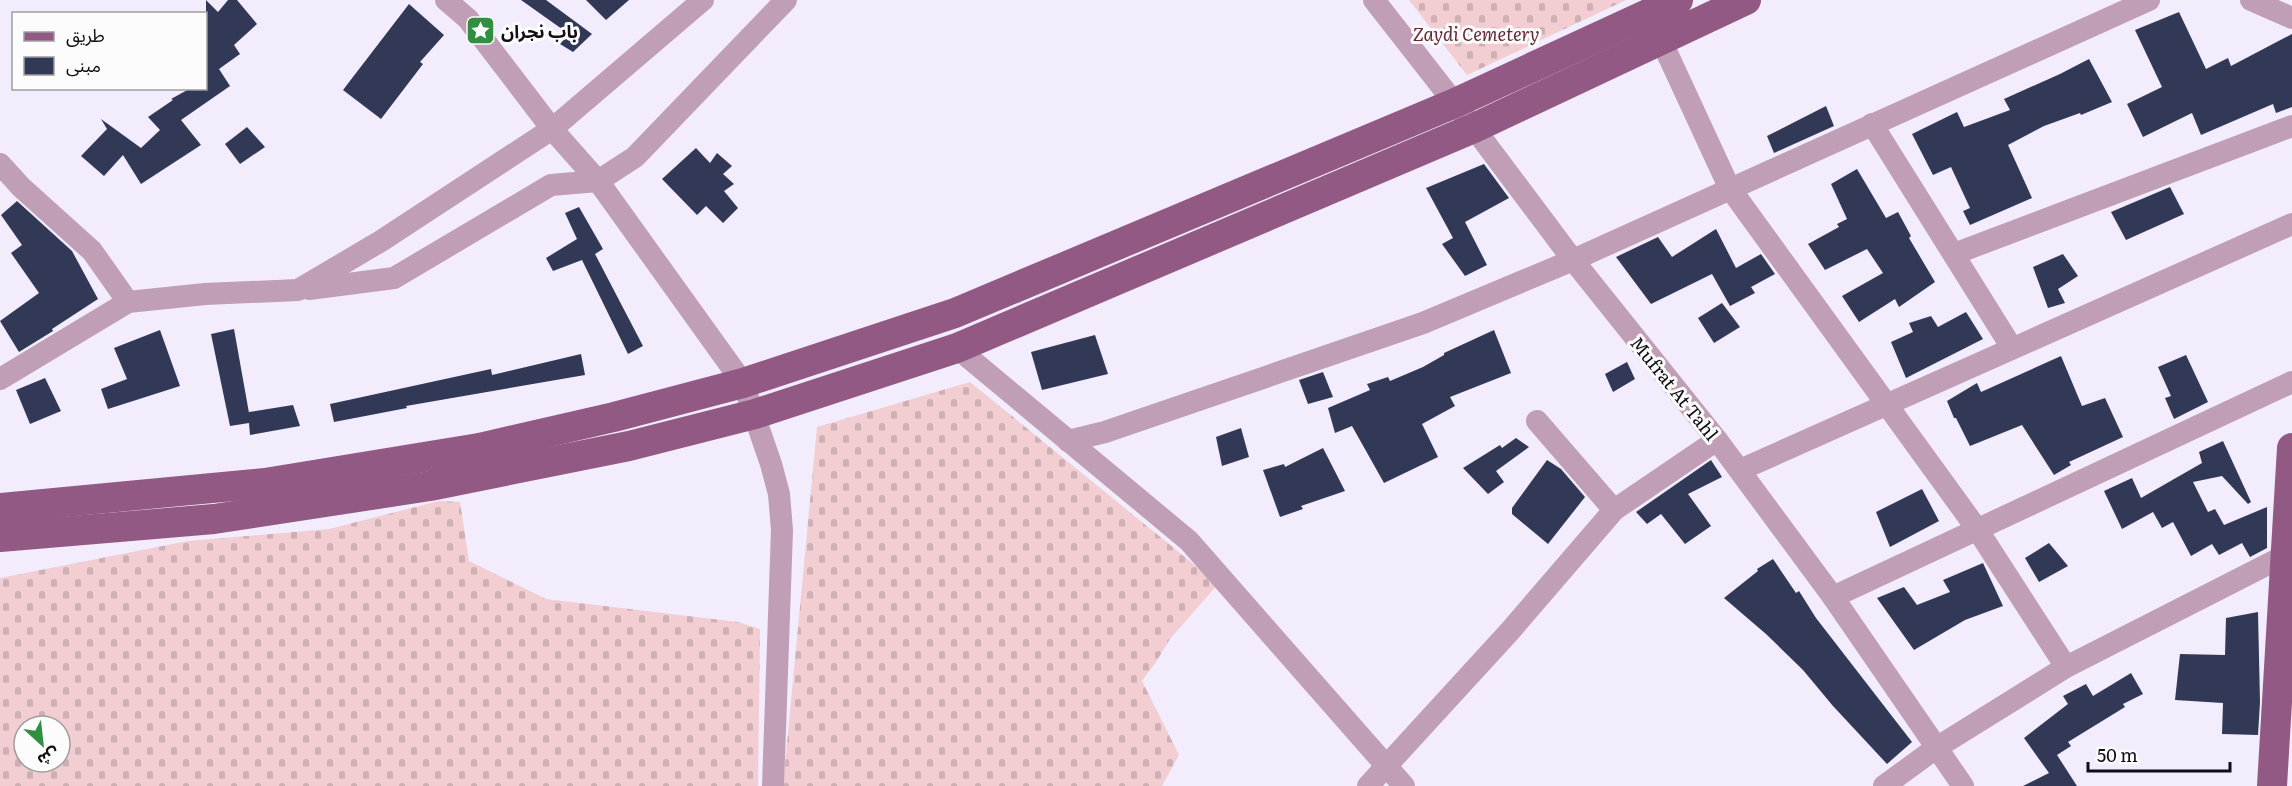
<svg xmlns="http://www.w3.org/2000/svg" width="2292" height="786" viewBox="0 0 2292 786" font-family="Literata,'Noto Sans Arabic',serif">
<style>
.cemetery{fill:url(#cemetery-stones);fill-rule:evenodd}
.building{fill:#323957}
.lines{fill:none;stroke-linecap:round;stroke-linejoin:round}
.minor{stroke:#bf9eb6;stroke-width:22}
.major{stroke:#935985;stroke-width:30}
.labels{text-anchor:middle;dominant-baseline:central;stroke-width:6;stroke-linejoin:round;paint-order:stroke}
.poi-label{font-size:18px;font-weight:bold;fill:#100d14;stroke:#fcfcfc;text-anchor:start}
.park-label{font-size:18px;font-style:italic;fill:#622936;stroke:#fcfcfc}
.street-label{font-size:18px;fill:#100d14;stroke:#fcfcfc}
</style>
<defs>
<pattern id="cemetery-stones" width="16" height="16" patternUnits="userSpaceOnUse" patternTransform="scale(1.5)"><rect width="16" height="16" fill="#f2cdd2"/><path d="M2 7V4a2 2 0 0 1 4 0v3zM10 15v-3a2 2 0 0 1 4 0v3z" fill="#ceafb3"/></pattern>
</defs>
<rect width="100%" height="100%" fill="#f2ecfc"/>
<g class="cemetery">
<polygon points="1409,0 1626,0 1467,75"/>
<polygon points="970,382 1218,584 1170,639 1156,662 1142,681 1179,755 1162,786 783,786 817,427"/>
<path d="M 439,501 L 460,502 L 469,561 L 546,599 L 738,622 L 760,629 L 758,786 L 0,786 L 0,578 L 188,541 L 329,529 ZM 24,726 L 60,726 L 60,762 L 24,762 Z"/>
</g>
<g class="building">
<polygon points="206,0 218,12 228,0 237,0 257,24 234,45 240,54 219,69 230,86 181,120 201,145 141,184 123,155 104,176 81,156 107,129 101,119 141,148 160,130 148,117 173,100 171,99 191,88 206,88"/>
<polygon points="521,0 546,0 592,34 573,52 560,44 569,34"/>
<polygon points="586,0 629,0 606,20"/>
<polygon points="409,4 444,35 420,62 423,64 381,119 343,90"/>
<polygon points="2179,12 2206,69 2228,58 2231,66 2292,34 2292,107 2276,113 2273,104 2201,135 2192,113 2143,137 2127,104 2162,87 2135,30"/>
<polygon points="2089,59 2112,102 2081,115 2080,113 2044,126 2008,145 2032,198 1970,225 1963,211 1970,208 1951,167 1933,175 1912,134 1957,112 1964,127 2010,110 2004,99 2060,74"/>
<polygon points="1826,106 1834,126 1774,153 1767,136"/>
<polygon points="247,127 265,147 240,164 225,144"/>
<polygon points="696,148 710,163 717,153 732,166 723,174 734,184 724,191 738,208 723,223 706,206 697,215 662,179"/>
<polygon points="1484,164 1509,198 1465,222 1487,265 1465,276 1442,244 1453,238 1426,188"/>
<polygon points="1857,169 1886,218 1898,212 1911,236 1909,238 1935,282 1899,307 1895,299 1859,322 1842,296 1883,273 1867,249 1825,270 1808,244 1839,227 1837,224 1847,219 1831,184"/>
<polygon points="2170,187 2184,214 2126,240 2111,212"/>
<polygon points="17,201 72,251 98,299 52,329 53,331 19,352 0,321 39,293 11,253 22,245 1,215"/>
<polygon points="579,207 603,249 595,254 643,346 628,354 582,260 553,271 546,258 577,239 565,213"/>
<polygon points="1716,229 1736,268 1761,254 1775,274 1751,287 1755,293 1730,306 1712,274 1651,304 1616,257 1658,237 1672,257"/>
<polygon points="2063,254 2078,276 2058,289 2065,303 2048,308 2033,267"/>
<polygon points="1722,303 1740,327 1714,343 1698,318"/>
<polygon points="1966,312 1983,339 1906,378 1891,342 1913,332 1909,323 1931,316 1938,327"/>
<polygon points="234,329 249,413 249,412 293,405 300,426 250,435 249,423 230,426 211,334"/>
<polygon points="160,330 180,386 108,409 101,389 127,379 114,348"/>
<polygon points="1494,330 1511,373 1450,397 1455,406 1422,424 1438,457 1384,483 1352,426 1335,433 1328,408 1370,390 1367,384 1388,377 1390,381 1423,367 1444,355 1444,353"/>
<polygon points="1095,335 1108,374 1042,390 1031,352"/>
<polygon points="581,354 585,375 406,406 407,408 334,422 330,404 491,369 492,375"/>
<polygon points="2186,355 2208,402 2174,419 2165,398 2171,396 2158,367"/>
<polygon points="2061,356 2082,406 2105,398 2123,437 2069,462 2071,465 2054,475 2022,425 1970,446 1956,418 1954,418 1947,401 1977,383 1981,392"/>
<polygon points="1627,362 1635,379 1613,392 1605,374"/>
<polygon points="1323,372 1333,397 1308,404 1299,380"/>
<polygon points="45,378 61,411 30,424 16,390"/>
<polygon points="1241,428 1249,457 1222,466 1216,437"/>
<polygon points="1516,438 1529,447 1496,471 1504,482 1488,494 1463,468 1500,445 1502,448"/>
<polygon points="2223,441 2251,502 2248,504 2222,476 2193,482 2208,512 2215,509 2224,525 2267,507 2267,548 2250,557 2242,543 2219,555 2212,544 2191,556 2173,522 2162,528 2153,512 2122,529 2104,491 2132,478 2141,498 2202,463 2199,452"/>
<polygon points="1323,448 1345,491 1301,506 1303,509 1280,517 1263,470 1284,464 1285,467"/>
<polygon points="1547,460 1561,469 1585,497 1548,544 1512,514 1512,508"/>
<polygon points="1711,460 1722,477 1688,494 1711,526 1685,544 1661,514 1647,524 1636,512"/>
<polygon points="1922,489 1939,521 1890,547 1876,512"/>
<polygon points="2049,543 2068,566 2039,582 2025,558"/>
<polygon points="1773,559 1796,593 1799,591 1816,618 1912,742 1887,764 1833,706 1803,670 1766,634 1724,598 1758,571 1757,569"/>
<polygon points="1983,563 2003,606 1965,620 1914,650 1877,598 1904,587 1917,605 1950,592 1943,580"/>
<polygon points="2258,612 2260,702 2258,735 2222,734 2223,703 2175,700 2180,654 2225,655 2226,618"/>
<polygon points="2131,673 2143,694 2123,704 2125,707 2068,742 2071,746 2057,755 2077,786 2023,786 2049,773 2024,738 2068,704 2063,696 2086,684 2093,696"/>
</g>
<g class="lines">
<g class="minor">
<polyline points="446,0 468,19 552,129 598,181 743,383 771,464 779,494 782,530 773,786"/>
<polyline points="1374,0 1474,128 1573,260 1717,440 1833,597 1963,786"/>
<polyline points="2251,0 2292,18"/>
<polyline points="1661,40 1729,187 1977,529 2066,667"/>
<polyline points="1872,124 2012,348"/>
<polyline points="0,164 21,187 92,251 128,302"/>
<polyline points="1954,254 2292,126"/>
<polyline points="309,289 394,278 551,185 598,181 635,157 786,0"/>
<polyline points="957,348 1189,541 1404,786"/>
<polyline points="0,379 128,302 205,294 298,290 381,241 552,129 703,0"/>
<polyline points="1537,421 1614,510"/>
<polyline points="1068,441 1105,432 1423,323 1573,260 2149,0"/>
<polyline points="1740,470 2292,224"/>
<polyline points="1833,597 2292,382"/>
<polyline points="1368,786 1510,631 1614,510 1717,440"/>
<polyline points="1884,786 1936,748 2066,667 2286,555"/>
</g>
<g class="major">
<polyline points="0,508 265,483 479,448 614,417 743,383 955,313 1455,103 1678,0"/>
<polyline points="0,537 214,519 430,486 629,446 755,414 957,348 1474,128 1746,0"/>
<polyline points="2272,786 2292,448"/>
</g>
</g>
<defs>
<symbol id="sight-square" viewBox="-11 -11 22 22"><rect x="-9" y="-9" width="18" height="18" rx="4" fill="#308f41" stroke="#fcfcfc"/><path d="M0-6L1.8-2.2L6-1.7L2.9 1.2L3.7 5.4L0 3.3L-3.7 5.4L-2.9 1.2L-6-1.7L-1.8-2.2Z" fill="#fff"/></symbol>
</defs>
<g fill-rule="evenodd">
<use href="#sight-square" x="464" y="14" width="33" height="33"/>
</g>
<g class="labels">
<g class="poi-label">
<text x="501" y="30">باب نجران</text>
</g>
<g class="park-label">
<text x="1476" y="33">Zaydi Cemetery</text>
</g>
<g class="street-label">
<text transform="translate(1675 388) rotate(51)">Mufrat At Tahl</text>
</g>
</g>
<rect x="12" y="12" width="195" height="78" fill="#fcfcfc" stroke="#9e9c9f" stroke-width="1.5"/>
<rect x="24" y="32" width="30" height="9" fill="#935985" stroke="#9e9c9f" stroke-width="1.5"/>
<text x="66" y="42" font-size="18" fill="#100d14">طريق</text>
<rect x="24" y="57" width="30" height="18" fill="#323957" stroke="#9e9c9f" stroke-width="1.5"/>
<text x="66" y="72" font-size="18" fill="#100d14">مبنى</text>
<g transform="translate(42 744) rotate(153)"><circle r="28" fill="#fcfcfc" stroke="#9e9c9f" stroke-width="1.5"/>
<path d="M0-4.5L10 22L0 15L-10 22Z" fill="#308f41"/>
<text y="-9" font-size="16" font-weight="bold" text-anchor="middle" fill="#100d14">ش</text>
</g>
<path d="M2088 762v9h142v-9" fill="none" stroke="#100d14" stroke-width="3"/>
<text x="2097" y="762" font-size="18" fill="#100d14" stroke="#fcfcfc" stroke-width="4.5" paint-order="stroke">50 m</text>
</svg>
